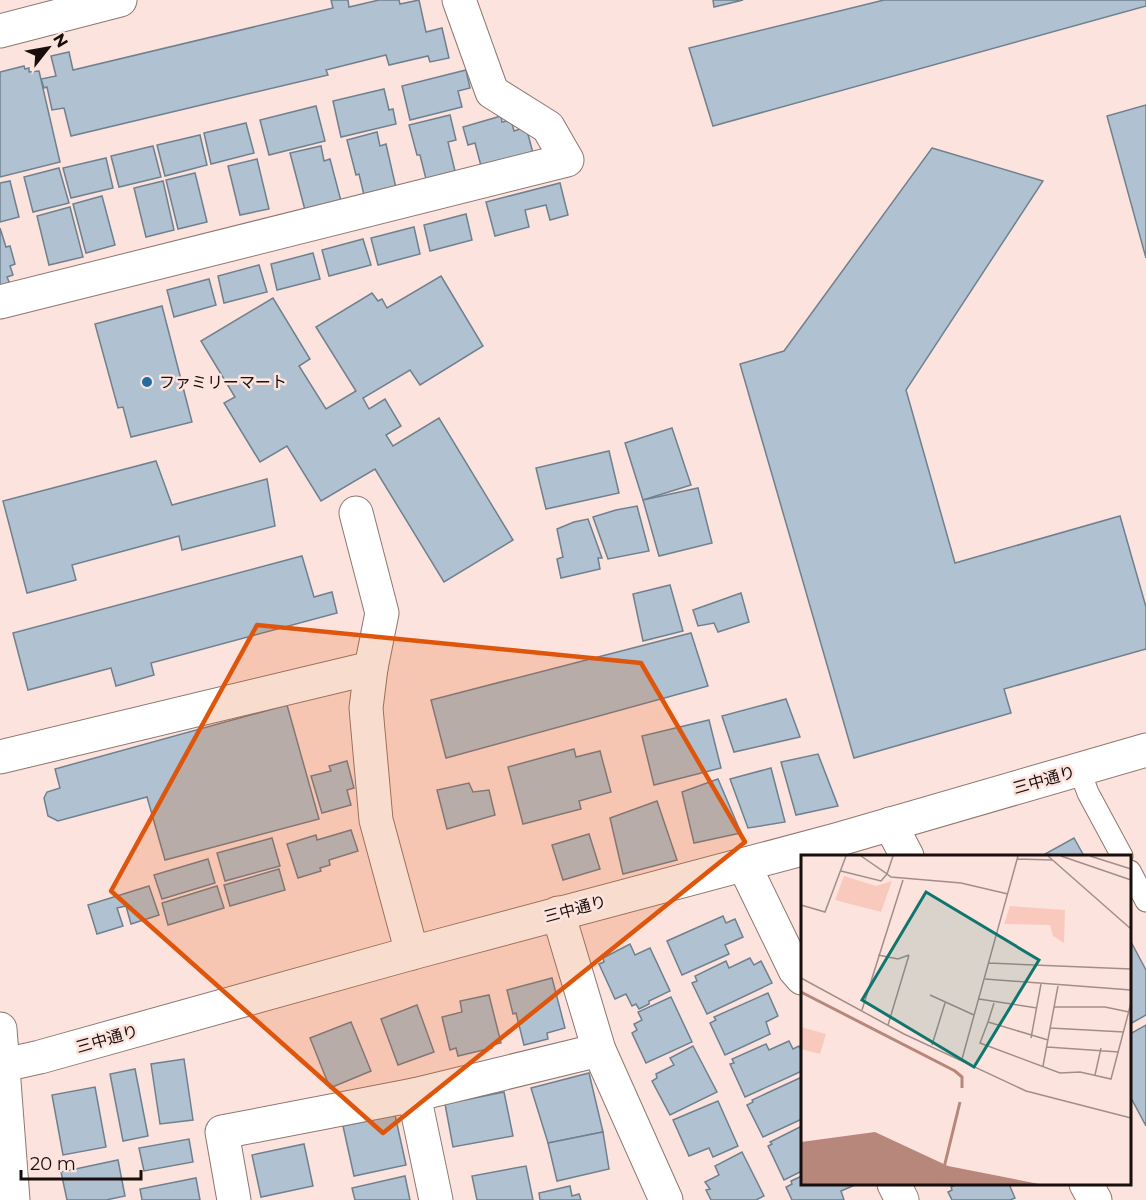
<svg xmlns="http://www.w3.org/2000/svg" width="1146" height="1200" viewBox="0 0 1146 1200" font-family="Montserrat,'Noto Sans JP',sans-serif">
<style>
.building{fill:#b0c2d1;stroke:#6f808e;stroke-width:1.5}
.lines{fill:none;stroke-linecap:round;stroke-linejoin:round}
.service-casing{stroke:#8d7771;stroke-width:23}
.minor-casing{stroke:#8d7771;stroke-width:35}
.tertiary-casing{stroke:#8d7771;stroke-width:35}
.service{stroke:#fff;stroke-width:21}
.minor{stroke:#fff;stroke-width:33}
.tertiary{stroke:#fff;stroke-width:33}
.marked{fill:#de550c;fill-opacity:0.2;stroke:#de550c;stroke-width:4.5;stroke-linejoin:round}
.poi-dot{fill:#236ca0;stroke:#fde3dd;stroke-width:2}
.labels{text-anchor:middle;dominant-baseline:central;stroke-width:5;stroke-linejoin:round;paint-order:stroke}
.poi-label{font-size:16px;fill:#180f0d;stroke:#fde3dd;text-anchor:start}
.street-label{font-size:16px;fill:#180f0d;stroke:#fde3dd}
.inset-river{fill:none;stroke:#b7877c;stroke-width:3}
.inset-road{fill:none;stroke:#a18e8a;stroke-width:1.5}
.view{fill:#0f766e;fill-opacity:0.15;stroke:#0f766e;stroke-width:3}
.inset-edge{fill:none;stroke:#180f0d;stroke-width:3}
</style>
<rect width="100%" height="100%" fill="#fde3dd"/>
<g class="building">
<polygon points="331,0 348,0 349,7 379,0 399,0 400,4 419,0 426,32 442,28 449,58 430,62 428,56 389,65 386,55 326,70 328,75 71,136 64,108 52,110 47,87 44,88 41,79 56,76 51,56 69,52 73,70 333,8"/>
<polygon points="713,0 743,0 714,7"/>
<polygon points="884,0 1146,0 1146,6 713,126 689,48"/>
<polygon points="24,66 25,69 29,68 29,72 39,71 60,162 0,177 0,72"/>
<polygon points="466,70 470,88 458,91 462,107 410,120 402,86"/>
<polygon points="384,89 389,110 393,109 396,124 341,137 333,101"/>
<polygon points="1146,105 1146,258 1107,116"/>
<polygon points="316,106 325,141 269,155 260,120"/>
<polygon points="450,115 456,140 448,142 455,171 426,179 420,155 417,155 409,125"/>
<polygon points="501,116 502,122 511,120 514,131 526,127 533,153 481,166 475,143 468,145 463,127"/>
<polygon points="246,123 254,153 211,164 204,133"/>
<polygon points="377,132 380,146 386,144 396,188 364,195 359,174 356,175 347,140"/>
<polygon points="200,135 207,165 165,176 157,145"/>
<polygon points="153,146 161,177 119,187 111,156"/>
<polygon points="321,146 324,161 330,159 341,201 305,210 290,153"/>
<polygon points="932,148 1043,181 906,390 955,563 1120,516 1146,607 1146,649 1004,689 1011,713 854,758 740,364 784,351"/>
<polygon points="106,158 113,188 71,198 63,168"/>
<polygon points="257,159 269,209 240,215 228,166"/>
<polygon points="59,168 69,203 33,212 24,177"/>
<polygon points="195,173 207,222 178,229 166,180"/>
<polygon points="10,181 19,217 0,222 0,183"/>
<polygon points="163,181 174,230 146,237 134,188"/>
<polygon points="560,183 568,215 550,220 546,205 525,210 529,227 495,236 486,202"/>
<polygon points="102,196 115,245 86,253 73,204"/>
<polygon points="70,207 83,257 49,265 37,216"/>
<polygon points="466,214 472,240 430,251 424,225"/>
<polygon points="414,227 420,254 378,265 371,238"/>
<polygon points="0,228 6,247 10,246 15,264 10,266 13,275 7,277 10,284 0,287"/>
<polygon points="363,239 371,265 329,276 322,250"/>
<polygon points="313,253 320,279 277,290 271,264"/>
<polygon points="259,265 267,292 224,303 218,276"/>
<polygon points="441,276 483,346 420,385 410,370 363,398 369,409 385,399 401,426 386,435 393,446 439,418 513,540 444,582 375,469 321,501 287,446 260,462 224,403 235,397 201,341 273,298 310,359 299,366 326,409 356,391 316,327 372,293 378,301 382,299 387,308"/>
<polygon points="209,279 216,305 174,317 167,290"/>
<polygon points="162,306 192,422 131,437 123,407 118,408 95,324"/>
<polygon points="672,428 691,485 643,500 625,443"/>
<polygon points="609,451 619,493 546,509 536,468"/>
<polygon points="156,461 172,505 267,479 275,526 182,550 179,536 72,565 76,580 27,593 3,501"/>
<polygon points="698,488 712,543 659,556 643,500"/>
<polygon points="637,506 649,551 608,559 593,517 616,510"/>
<polygon points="588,519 602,558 598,558 600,569 561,578 557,559 563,557 557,529 574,522"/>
<polygon points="302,556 314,597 332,592 337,613 151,663 154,675 116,686 111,668 28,690 13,633"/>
<polygon points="670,585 683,631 643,641 633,594"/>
<polygon points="741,593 749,622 718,632 714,623 698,626 693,610"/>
<polygon points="691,633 708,686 446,758 431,700"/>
<polygon points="786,699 800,737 734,752 722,716"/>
<polygon points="287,705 319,819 165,860 147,797 58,821 48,816 44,798 47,792 60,788 55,769"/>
<polygon points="709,720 721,768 654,785 642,736"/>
<polygon points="574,749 576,757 600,751 611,792 579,801 581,809 523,824 508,767"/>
<polygon points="818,754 838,806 796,815 781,762"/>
<polygon points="347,761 354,788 347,790 351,805 322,813 311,776 331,771 329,766"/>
<polygon points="771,768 785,822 748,828 730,779"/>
<polygon points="718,779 741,833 694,843 682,792"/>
<polygon points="469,783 473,792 489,790 495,815 447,829 437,790"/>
<polygon points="657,801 677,860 623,874 610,818"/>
<polygon points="351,830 358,851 329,860 330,865 320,868 321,871 298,878 287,844 316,835 317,840"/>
<polygon points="589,834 600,869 563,880 552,845"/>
<polygon points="272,838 280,866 225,881 217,853"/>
<polygon points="1074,838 1084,856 1046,856 1045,854"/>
<polygon points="208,859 215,883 162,899 154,875"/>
<polygon points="279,869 285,890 230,906 224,885"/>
<polygon points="149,886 159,915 131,924 126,906 117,908 123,926 97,934 88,905"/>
<polygon points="217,886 224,908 168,925 162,903"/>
<polygon points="723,916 726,923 735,919 743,937 725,945 729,954 682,975 667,941"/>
<polygon points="1130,940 1146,970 1146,1015 1130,1024"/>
<polygon points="630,944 635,955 650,948 670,991 649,1001 649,1004 639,1009 636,1004 632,1006 626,994 615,999 599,964 604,962 603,958"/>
<polygon points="750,958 754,965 761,961 772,983 707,1014 692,983 697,981 695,976 726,961 729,968"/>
<polygon points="552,978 565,1028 547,1033 548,1039 524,1045 516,1013 513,1014 507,990"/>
<polygon points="768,993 778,1016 766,1022 770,1034 725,1055 710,1023 716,1020 714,1017"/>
<polygon points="489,995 501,1043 491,1045 492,1048 458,1056 456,1048 450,1050 442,1017 462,1012 460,1001"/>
<polygon points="671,997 692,1042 646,1063 632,1033 637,1030 634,1024 642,1020 638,1012"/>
<polygon points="417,1005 434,1052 398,1065 381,1019"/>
<polygon points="351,1022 371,1071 330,1088 310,1038"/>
<polygon points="1146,1025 1146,1126 1130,1096 1130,1034"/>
<polygon points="789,1041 793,1049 799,1046 802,1052 802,1071 745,1097 730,1064 734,1063 732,1059 766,1044 769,1050"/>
<polygon points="693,1046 717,1092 670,1115 652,1081 657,1078 656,1074 674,1065 670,1058"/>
<polygon points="184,1059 193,1120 160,1124 151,1064"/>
<polygon points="135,1069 148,1136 123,1141 110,1074"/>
<polygon points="589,1073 603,1132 548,1143 531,1088"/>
<polygon points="802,1077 802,1119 763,1137 747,1105 753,1102 752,1100"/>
<polygon points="95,1087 106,1147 63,1155 52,1095"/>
<polygon points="504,1092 513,1136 453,1147 445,1104"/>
<polygon points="718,1101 738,1146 713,1157 709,1148 689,1156 673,1120"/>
<polygon points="395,1115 406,1165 354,1176 343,1126"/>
<polygon points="802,1126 802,1171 784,1180 768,1146 772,1144 770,1142"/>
<polygon points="603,1132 609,1169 557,1181 548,1143"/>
<polygon points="189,1139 193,1162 144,1171 139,1148"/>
<polygon points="304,1144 313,1186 261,1197 252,1155"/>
<polygon points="742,1152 764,1196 756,1200 711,1200 706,1190 710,1189 705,1182 719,1175 715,1166"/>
<polygon points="118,1160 125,1196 106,1200 67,1200 61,1172"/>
<polygon points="526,1166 533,1200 477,1200 472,1176"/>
<polygon points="405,1176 410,1200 355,1200 352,1188"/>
<polygon points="802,1176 802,1184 855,1185 841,1191 844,1200 792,1200 786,1187 792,1184 791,1181"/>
<polygon points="196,1178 200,1200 142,1200 140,1189"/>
<polygon points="958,1184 1009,1184 1015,1198 1010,1200 952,1200 948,1192 952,1190 951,1187"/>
<polygon points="570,1186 572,1196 579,1194 581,1200 540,1200 539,1193"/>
</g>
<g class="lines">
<defs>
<g id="service">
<polyline points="1079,769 1088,793 1122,856"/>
<polyline points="1130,871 1146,901"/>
</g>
<g id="minor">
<polyline points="0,302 567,160 548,127 492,92 459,0"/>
<polyline points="356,513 382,613 371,668 366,708 376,820 412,953"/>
<polyline points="0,757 371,668"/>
<polyline points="890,824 907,856"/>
<polyline points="744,865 795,970 802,978"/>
<polyline points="558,913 599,1050 666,1200"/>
<polyline points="894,1184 902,1200"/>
<polyline points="1086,1184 1095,1200"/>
<polyline points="234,1200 222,1132 414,1095"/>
<polyline points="436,1200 414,1095 599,1050"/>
</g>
<g id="tertiary">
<polyline points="0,31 120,0"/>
<polyline points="0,1029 13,1200"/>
<polyline points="4,1065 40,1057 412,953 836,840 1146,750"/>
</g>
</defs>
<use href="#service" class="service-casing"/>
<use href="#minor" class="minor-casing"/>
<use href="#tertiary" class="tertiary-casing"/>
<use href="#service" class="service"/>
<use href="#minor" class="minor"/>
<use href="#tertiary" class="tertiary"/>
</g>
<path class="marked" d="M 257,625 L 641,663 L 745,842 L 383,1133 L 111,891 Z"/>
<circle class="poi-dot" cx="147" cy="382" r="6"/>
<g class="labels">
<g class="poi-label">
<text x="159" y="382">ファミリーマート</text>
</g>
<g class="street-label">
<text transform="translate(1044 780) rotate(-16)">三中通り</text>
<text transform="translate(575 909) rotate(-15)">三中通り</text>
<text transform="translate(107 1039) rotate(-16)">三中通り</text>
</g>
</g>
<g transform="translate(801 855)">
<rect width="330" height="330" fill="#fde3dd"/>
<path d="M 43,21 L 75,31 L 91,26 L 80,57 L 34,45 ZM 209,51 L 264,55 L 263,88 L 252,81 L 249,70 L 203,69 ZM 0,172 L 25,179 L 19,199 L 0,194 Z" fill="#fac9bd"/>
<path d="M 74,277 L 147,311 L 238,329 L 0,329 L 0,287 Z" fill="#b7877c"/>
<path class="inset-river" d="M 0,137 L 154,216 L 161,222 L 161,233M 139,329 L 159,247"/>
<path class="inset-road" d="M 92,1 L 86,19 L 90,22 L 160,28 L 207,39M 247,1 L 330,74M 260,1 L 330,25M 289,1 L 330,14M 216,4 L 252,5M 40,16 L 80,26 L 86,19 L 60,1M 0,50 L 24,57 L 45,1M 77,100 L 97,104 L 108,100M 188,108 L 330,114M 0,123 L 103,179 L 225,236 L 330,263M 184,124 L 330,135M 129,140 L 173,160M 178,144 L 236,153M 193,148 L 187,167 L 247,185M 253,152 L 304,152 L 328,157M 61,155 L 102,25M 187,167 L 179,188 L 259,218 L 279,217 L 310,224 L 330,148M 87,170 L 108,100M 249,173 L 323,177M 230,183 L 240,129M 131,190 L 144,148M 246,192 L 318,197M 161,204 L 217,1M 242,211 L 257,131M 294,220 L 300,193"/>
<path class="view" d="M 125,37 L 238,105 L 173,212 L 61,145 Z"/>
<rect width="330" height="330" class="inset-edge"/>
</g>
<g transform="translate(48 48) rotate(59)" stroke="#fde3dd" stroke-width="4.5" paint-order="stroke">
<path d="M0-4.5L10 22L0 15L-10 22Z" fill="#180f0d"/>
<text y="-9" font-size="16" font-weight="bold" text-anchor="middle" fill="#180f0d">N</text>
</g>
<path d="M21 1170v9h120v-9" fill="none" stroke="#180f0d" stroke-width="3"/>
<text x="30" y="1170" font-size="18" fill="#180f0d" stroke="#fde3dd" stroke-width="4.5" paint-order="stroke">20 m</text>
</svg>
